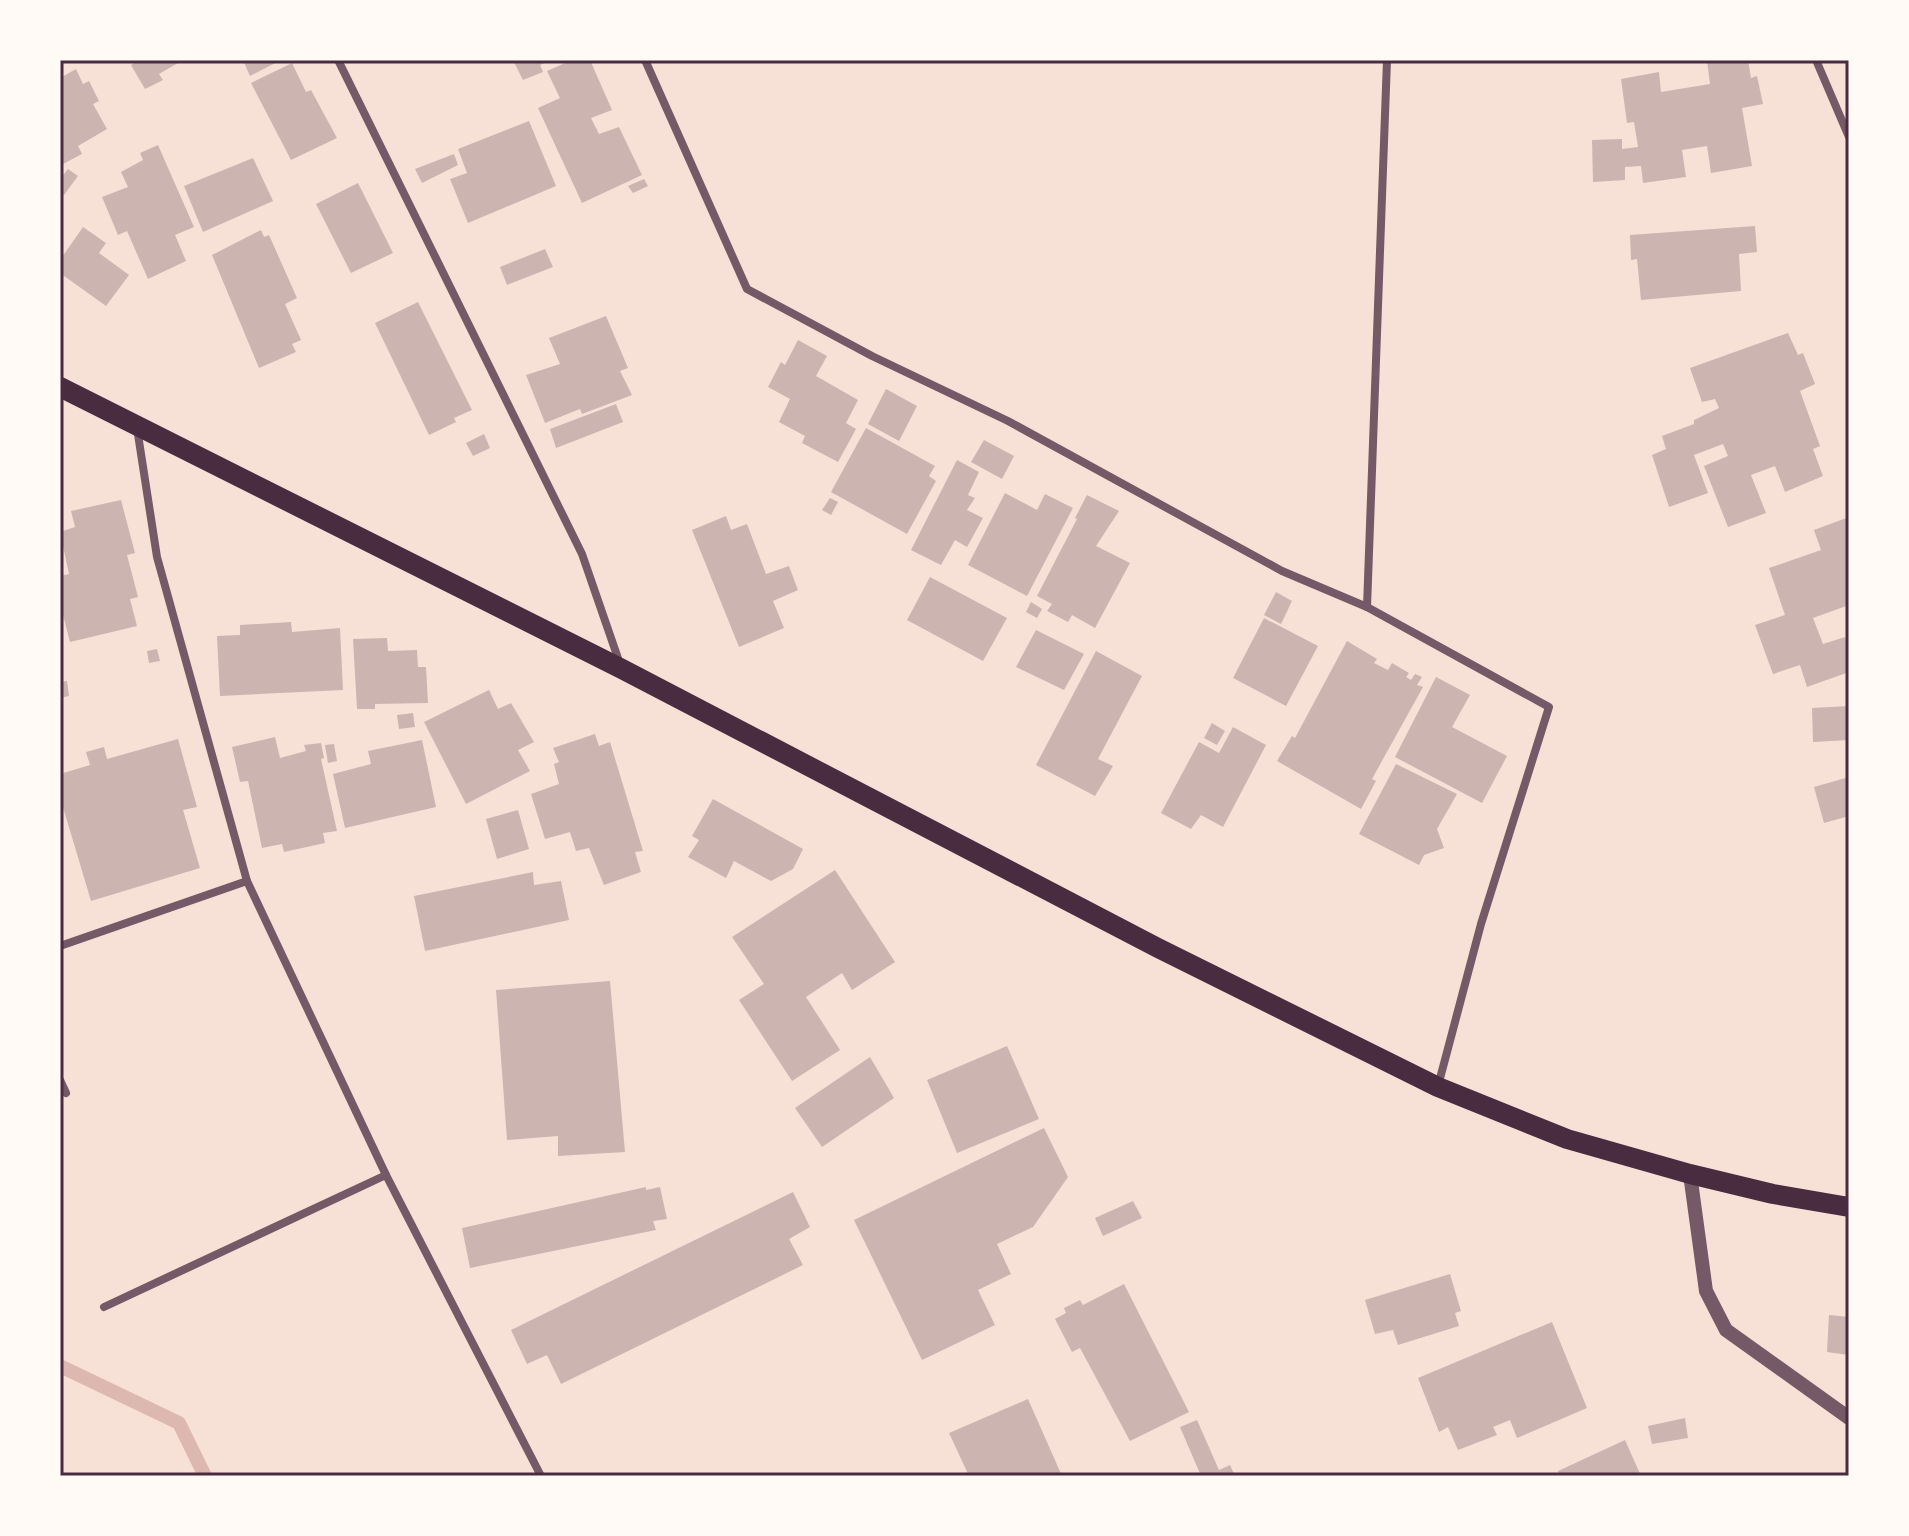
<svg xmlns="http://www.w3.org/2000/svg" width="1909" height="1536" viewBox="0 0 1909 1536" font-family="Quicksand,sans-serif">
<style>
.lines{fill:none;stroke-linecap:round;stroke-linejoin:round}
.stream{stroke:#dcb8b0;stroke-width:14}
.building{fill:#ccb4b1}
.minor{stroke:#755966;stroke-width:8}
.tertiary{stroke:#755966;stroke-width:14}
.primary{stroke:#4a2c40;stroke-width:20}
.neatline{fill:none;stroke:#4a2c40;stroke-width:3}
</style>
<rect width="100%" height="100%" fill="#f7e1d7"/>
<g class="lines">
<polyline class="stream" points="60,1366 179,1423 205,1476"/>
</g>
<g class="building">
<polygon points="139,60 183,60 159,74 163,80 145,89 131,65"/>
<polygon points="243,60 281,60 250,76"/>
<polygon points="513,60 551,60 540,65 543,72 523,80"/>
<polygon points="572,60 590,60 612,110 591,118 599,134 619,127 642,175 582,203 538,108 560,98 547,71"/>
<polygon points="1748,60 1751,78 1757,76 1763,104 1742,108 1752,166 1711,173 1707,146 1682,150 1686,177 1643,183 1641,166 1625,167 1625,180 1593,182 1592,140 1622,139 1622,149 1638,147 1634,122 1627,123 1621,79 1659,72 1661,92 1710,84 1707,61"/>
<polygon points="292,63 306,92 311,90 337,138 291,160 251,83"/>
<polygon points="76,69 83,84 89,81 99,101 93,104 107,129 78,146 82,154 61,165 60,78"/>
<polygon points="529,121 556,186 468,223 450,179 467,173 458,149"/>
<polygon points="158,145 194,227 175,235 186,261 148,279 127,231 118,235 102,197 128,187 121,172 143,160 140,153"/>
<polygon points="454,154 458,165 422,183 415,169"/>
<polygon points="253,158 273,201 203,232 184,186"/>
<polygon points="68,169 78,176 64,195 60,192 60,179"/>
<polygon points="644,179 648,186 633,193 628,186"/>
<polygon points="358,183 393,253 351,273 316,204"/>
<polygon points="1755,226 1757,252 1739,254 1741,291 1641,300 1637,259 1631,260 1630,235"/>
<polygon points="83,227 106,243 99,253 129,275 106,306 60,273 60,260"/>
<polygon points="261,230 264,237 269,235 297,298 285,304 301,340 292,344 296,352 259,368 212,255"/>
<polygon points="545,249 553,267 507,285 500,267"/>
<polygon points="418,302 472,410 454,418 456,422 429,435 375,323"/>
<polygon points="606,316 628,368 620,371 632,395 582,414 580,409 545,423 526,375 560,364 549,338"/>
<polygon points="1788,333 1798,355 1803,353 1815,384 1800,391 1820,446 1813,449 1823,476 1785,492 1775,466 1751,475 1766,513 1728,527 1704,466 1728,456 1723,444 1694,455 1708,493 1669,507 1652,455 1666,449 1662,436 1694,424 1694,420 1719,408 1715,399 1702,402 1690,368"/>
<polygon points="798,340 827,356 816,376 858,400 846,423 856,429 838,462 802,443 805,436 779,422 790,399 768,387 781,362 785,365"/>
<polygon points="886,389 917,406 899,441 868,424"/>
<polygon points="616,404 623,422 556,448 550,429"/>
<polygon points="866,428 935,466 929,476 936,481 907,534 831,492"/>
<polygon points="484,434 490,448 473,456 466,443"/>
<polygon points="984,440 1014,456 1002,479 971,462"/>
<polygon points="957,460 979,472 968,495 975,498 967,510 983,518 967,547 955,540 941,565 911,550"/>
<polygon points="1005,493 1037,510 1045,494 1073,508 1027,596 968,565"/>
<polygon points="1087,495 1119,511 1096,546 1130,563 1095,628 1072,615 1068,622 1047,611 1052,604 1037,596 1077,519 1075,518"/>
<polygon points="830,498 838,502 831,515 822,510"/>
<polygon points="121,500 135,553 127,555 138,597 130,599 137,626 70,642 60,603 60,576 69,574 60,532 75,527 71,511"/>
<polygon points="726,516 731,530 747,524 766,574 789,566 798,590 773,601 784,628 739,647 692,530"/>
<polygon points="1849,517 1849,605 1813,618 1823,644 1845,637 1849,649 1849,672 1807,687 1800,665 1773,674 1755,625 1785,615 1769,568 1821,550 1814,530"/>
<polygon points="930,577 1007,618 983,661 907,620"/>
<polygon points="1276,592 1292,601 1281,624 1264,615"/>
<polygon points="1031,602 1042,609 1037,618 1026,612"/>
<polygon points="1264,618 1318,646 1286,706 1233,678"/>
<polygon points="291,622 292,632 340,628 343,690 220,696 217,636 240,635 240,625"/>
<polygon points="1036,630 1084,654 1064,690 1016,667"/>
<polygon points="387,638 388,651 417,650 418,667 426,667 428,703 375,704 375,709 357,709 353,639"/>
<polygon points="1347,641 1377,659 1374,663 1388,670 1392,663 1409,673 1406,677 1411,680 1415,674 1422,677 1417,685 1423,687 1372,779 1376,781 1361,809 1277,761 1292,736 1295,738"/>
<polygon points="157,649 160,661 149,663 147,651"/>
<polygon points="1096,651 1142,676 1098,759 1113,766 1095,796 1036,765"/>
<polygon points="1436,677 1470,695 1452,727 1507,756 1482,803 1395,757"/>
<polygon points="67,681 69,696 60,698 60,682"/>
<polygon points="489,690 498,709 511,703 534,742 518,750 530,771 466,804 424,722"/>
<polygon points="1849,706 1849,740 1813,742 1812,708"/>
<polygon points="413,713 415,727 399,729 397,715"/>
<polygon points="1212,723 1225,731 1217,745 1204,738"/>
<polygon points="1233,727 1266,745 1223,827 1201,815 1191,829 1161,813 1199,742 1219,753"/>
<polygon points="595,734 599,746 610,742 643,851 635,852 641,872 604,885 589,848 576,851 570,832 545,839 531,794 559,784 554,764 559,762 553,748"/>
<polygon points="275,737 280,758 306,751 304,745 321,743 324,758 321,759 337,831 323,833 325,843 284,852 282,844 262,848 248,781 240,782 232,747"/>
<polygon points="178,739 197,807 183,810 200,868 91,901 60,797 60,774 90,765 86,752 104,747 107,759"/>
<polygon points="422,740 436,807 345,828 333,774 371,764 368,751"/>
<polygon points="334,744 337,761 328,763 325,745"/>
<polygon points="1396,764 1457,794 1437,829 1444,848 1424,855 1419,865 1359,834"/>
<polygon points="1849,777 1849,816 1824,823 1814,787"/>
<polygon points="713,799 803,849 793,869 771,881 734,861 726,878 688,857 699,840 692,836"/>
<polygon points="518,810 529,849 497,859 486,819"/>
<polygon points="835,870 895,962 852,990 842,973 806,997 840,1050 792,1081 739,1000 764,984 732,937"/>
<polygon points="533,872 534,885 561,881 569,920 425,951 414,896"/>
<polygon points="610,981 625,1152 558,1156 558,1136 507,1140 496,990"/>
<polygon points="1007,1046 1039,1119 957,1153 927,1080"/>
<polygon points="870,1057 894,1098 822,1147 795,1108"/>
<polygon points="1044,1128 1068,1177 1033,1227 997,1244 1011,1274 978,1290 995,1325 922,1360 854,1220"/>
<polygon points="646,1187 646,1190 660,1187 667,1219 653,1221 656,1230 470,1268 462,1228"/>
<polygon points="793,1192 810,1227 789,1239 803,1265 561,1384 547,1355 527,1364 511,1330"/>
<polygon points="1133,1201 1142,1218 1103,1236 1095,1218"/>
<polygon points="1450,1274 1461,1311 1455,1313 1459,1326 1398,1345 1393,1330 1375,1334 1365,1300"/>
<polygon points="1124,1284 1189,1412 1130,1441 1080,1348 1072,1352 1055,1319 1066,1313 1064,1308 1080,1300 1083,1305"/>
<polygon points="1829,1315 1849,1317 1849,1355 1827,1352"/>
<polygon points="1552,1322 1587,1408 1517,1438 1510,1420 1493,1427 1497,1435 1458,1450 1448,1427 1439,1432 1418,1378"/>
<polygon points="1028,1399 1062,1476 969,1476 949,1433"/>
<polygon points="1685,1418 1688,1438 1652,1444 1648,1426"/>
<polygon points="1197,1420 1219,1470 1230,1465 1235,1476 1201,1476 1180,1427"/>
<polygon points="1625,1440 1641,1476 1560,1476 1558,1471"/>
</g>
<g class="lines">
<g class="minor">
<polyline points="338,60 582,554 620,664"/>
<polyline points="645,60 747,289 872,356 1008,421 1282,571 1367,607 1549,707 1481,924 1438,1086"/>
<polyline points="1816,60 1849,137"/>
<polyline points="137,428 157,557 247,881 386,1175 541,1476"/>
<polyline points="1367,607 1387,60"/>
<polyline points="60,946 247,881"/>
<polyline points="60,1080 66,1093"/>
<polyline points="104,1307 386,1175"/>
</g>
<polyline class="tertiary" points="1690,1174 1706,1291 1726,1330 1849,1418"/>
<polyline class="primary" points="60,387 622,669 1158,948 1438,1087 1567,1139 1690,1174 1773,1194 1849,1207"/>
</g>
<rect width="1909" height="1536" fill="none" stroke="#fffaf5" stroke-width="124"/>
<rect x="62" y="62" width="1785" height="1412" class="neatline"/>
</svg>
